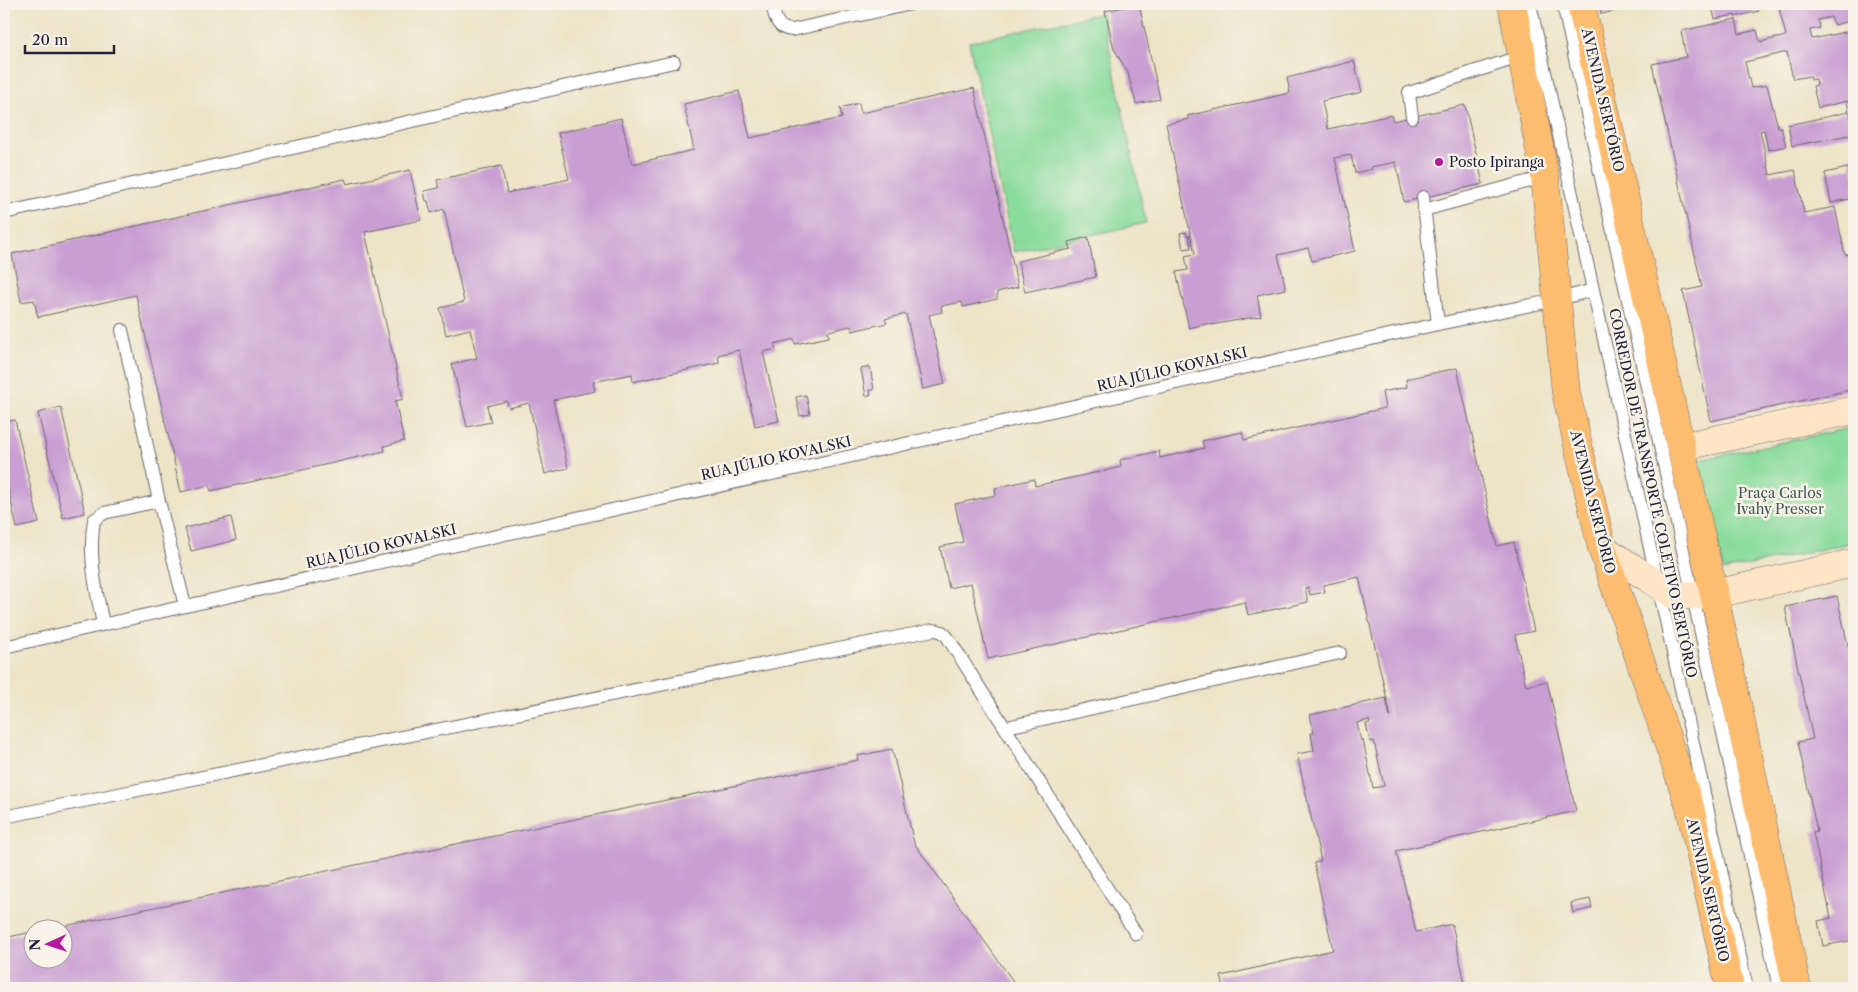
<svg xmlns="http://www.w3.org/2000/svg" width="1858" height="992" viewBox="0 0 1858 992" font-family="'Libre Caslon Text',serif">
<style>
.green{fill:#8adc9d;stroke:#567f6c}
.building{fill:#c99ed3;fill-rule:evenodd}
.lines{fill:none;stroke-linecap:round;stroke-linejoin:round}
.lane-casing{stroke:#69666c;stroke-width:14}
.secondary-casing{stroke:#69666c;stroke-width:29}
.primary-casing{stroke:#69666c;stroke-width:29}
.lane{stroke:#fff;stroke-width:12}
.secondary{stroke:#fee5c5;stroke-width:28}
.primary{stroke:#fcbd6f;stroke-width:28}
.poi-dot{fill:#b5179e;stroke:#f7f3e8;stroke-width:2}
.labels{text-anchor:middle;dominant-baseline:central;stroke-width:5;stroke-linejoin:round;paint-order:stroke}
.street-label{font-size:14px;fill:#22223b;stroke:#f7f3e8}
.poi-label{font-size:14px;fill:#22223b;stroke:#f7f3e8;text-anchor:start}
.park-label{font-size:14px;fill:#415a58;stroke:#f7f3e8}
</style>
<rect width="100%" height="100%" fill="#f7f3e8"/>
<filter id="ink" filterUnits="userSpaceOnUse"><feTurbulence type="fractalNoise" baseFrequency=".02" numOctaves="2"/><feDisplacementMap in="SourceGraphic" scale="10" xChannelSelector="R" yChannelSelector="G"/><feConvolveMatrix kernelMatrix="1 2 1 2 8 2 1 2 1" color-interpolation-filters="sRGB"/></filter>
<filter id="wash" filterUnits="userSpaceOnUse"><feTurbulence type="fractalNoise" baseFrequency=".0096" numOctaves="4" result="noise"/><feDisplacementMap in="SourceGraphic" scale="20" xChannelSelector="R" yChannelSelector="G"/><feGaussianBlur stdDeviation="1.12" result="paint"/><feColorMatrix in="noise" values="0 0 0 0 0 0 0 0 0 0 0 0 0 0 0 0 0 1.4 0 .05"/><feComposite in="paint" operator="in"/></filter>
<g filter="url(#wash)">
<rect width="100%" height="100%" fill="#ede4c7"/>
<g class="green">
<polygon points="1102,13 1146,223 1014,252 969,42"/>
<polygon points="1854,427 1854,542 1723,571 1699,460"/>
</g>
<g id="blocks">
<g class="building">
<polygon points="1139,4 1160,99 1136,104 1128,73 1114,49 1105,11"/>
<polygon points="1599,4 1644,4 1644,5 1601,14"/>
<polygon points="1711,4 1757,4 1759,11 1735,17 1735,15 1715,19"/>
<polygon points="1778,4 1854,4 1854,20 1834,25 1831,17 1818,20 1820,28 1810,30 1812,39 1854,30 1854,112 1850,112 1854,134 1792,146 1788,125 1849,112 1847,101 1818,108 1813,86 1817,85 1816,79 1811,80 1810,76 1793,79 1787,52 1745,62 1751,88 1767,85 1778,127 1781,127 1786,146 1768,150 1764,130 1760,131 1770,175 1795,170 1804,213 1835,207 1845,255 1854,253 1854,389 1711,421 1683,291 1702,287 1652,64 1686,57 1681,31 1736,19 1739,34 1757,30 1760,42 1786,36"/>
<polygon points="1354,61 1362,92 1322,101 1328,129 1391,115 1393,121 1465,105 1483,184 1404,202 1396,162 1371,167 1372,169 1355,173 1351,155 1335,158 1355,251 1312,261 1308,248 1278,255 1286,289 1257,295 1261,316 1211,325 1210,323 1189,328 1176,272 1188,270 1185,256 1195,254 1166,124 1189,119 1187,116 1290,93 1287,78"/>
<polygon points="974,88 1018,287 997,292 997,299 963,307 962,302 941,306 942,312 929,315 945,384 923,389 906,314 885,319 887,323 852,331 851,326 828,331 829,337 795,344 794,339 774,344 776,349 763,352 779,421 755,426 739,350 718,355 719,363 633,382 632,374 593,382 595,391 553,400 568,468 545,474 529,403 509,408 507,401 487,406 491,422 467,427 452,364 477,358 470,329 446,335 440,308 464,302 444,209 431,213 428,201 426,201 424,191 439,188 437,180 501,166 507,193 569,179 558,133 621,118 632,164 694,150 684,104 739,91 750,138 842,118 840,108 859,103 861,113"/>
<polygon points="1854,157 1854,198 1831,203 1825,173 1852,167 1850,158"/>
<polygon points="410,170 421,220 365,232 403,399 395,401 404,441 384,446 385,451 211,491 209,485 181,492 136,295 38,317 34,300 21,302 12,254 345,179 347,184"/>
<polygon points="1186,232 1187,236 1189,235 1191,248 1183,249 1180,233"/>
<polygon points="1088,237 1096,277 1025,292 1018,261 1071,249 1069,242"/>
<polygon points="870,367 874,390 870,390 871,395 866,396 861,369"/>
<path d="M 1457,368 L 1497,546 L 1514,542 L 1534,631 L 1515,635 L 1526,686 L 1547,681 L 1576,811 L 1396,851 L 1416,932 L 1452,924 L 1466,988 L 1224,988 L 1221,976 L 1333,950 L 1314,863 L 1321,861 L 1297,754 L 1314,751 L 1311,733 L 1314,733 L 1310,715 L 1386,698 L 1390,717 L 1391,717 L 1359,577 L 1324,585 L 1325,592 L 1310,595 L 1308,587 L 1305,588 L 1308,602 L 1248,615 L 1245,602 L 988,659 L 971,583 L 949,588 L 940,547 L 963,542 L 955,504 L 996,495 L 995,488 L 1034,479 L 1035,486 L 1121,467 L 1120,460 L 1159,451 L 1160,458 L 1204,448 L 1202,441 L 1242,432 L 1244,440 L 1385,408 L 1382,392 L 1407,387 L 1406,379 ZM 1369,720 L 1370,723 L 1366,724 L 1370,742 L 1374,741 L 1384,786 L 1373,788 L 1363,740 L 1361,741 L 1357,723 Z"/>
<polygon points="806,395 810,414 800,416 796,397"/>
<polygon points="61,407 85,513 63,518 38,413"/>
<polygon points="15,420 39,523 17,528 4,470 4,422"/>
<polygon points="231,517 236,540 191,551 185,528"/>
<polygon points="1837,596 1848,646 1854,645 1854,940 1823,946 1818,921 1831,918 1813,832 1817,831 1798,742 1813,739 1785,607"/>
<polygon points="892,749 914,843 1018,988 4,988 4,938 32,932 32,960 62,960 62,930 50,929 858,760 857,756"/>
<polygon points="1590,899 1592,908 1573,913 1571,903"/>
</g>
</g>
</g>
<g filter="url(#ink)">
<use href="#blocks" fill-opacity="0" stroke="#69666c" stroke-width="1"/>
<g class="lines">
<defs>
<g id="lane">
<path d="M 772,4 C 775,17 776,29 792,30 L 911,4"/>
<polyline points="1530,4 1747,988"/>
<polyline points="1563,4 1779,988"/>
<polyline points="1412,117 1409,93 1522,56"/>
<polyline points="1423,197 1438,324"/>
<polyline points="1424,210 1545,177"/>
<polyline points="4,213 674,62"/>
<polyline points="122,330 159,501"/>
<path d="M 103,624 C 96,590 88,555 94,520 L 104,513 L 159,501 L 185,606"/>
<polyline points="4,647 1438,324 1556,300 1593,290"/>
<polyline points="1007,727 1340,653"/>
<path d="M 4,817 L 933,630 C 940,630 944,632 948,638 L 1136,934"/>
</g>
<g id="secondary">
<polyline points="1681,447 1854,410"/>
<polyline points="1602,548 1676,596 1714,594 1854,563"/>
</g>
<g id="primary">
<polyline points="1512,4 1545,177 1566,393 1602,548 1690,807 1730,988"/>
<polyline points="1581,4 1714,594 1797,988"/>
</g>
</defs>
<use href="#lane" class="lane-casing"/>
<use href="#secondary" class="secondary-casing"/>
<use href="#primary" class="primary-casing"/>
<use href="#lane" class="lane"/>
<use href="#secondary" class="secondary"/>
<use href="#primary" class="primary"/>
</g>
</g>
<circle class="poi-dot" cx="1439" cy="162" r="5"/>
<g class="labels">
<g class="street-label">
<text transform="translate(1603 100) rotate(77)">AVENIDA SERTÓRIO</text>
<text transform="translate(1172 369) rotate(-13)">RUA JÚLIO KOVALSKI</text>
<text transform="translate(776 458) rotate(-13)">RUA JÚLIO KOVALSKI</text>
<text transform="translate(1653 493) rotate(78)">CORREDOR DE TRANSPORTE COLETIVO SERTÓRIO</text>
<text transform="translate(1593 502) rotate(76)">AVENIDA SERTÓRIO</text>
<text transform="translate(381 546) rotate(-13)">RUA JÚLIO KOVALSKI</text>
<text transform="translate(1708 890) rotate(77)">AVENIDA SERTÓRIO</text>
</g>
<g class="poi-label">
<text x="1449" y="162">Posto Ipiranga</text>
</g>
<g class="park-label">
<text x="1780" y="493">Praça Carlos<tspan x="1780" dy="16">Ivahy Presser</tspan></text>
</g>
</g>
<rect width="1858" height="992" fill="none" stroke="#f7f3e8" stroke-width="20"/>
<g transform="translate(48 944) rotate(267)"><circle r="24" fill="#f7f3e8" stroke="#a29fa3"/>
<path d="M0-4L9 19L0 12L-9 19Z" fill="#b5179e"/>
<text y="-8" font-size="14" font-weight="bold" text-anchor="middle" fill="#22223b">N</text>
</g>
<path d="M25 45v8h89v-8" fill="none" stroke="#22223b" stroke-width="2.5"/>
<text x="32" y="45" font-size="15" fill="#22223b" stroke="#f7f3e8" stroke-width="4" paint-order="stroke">20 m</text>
</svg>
